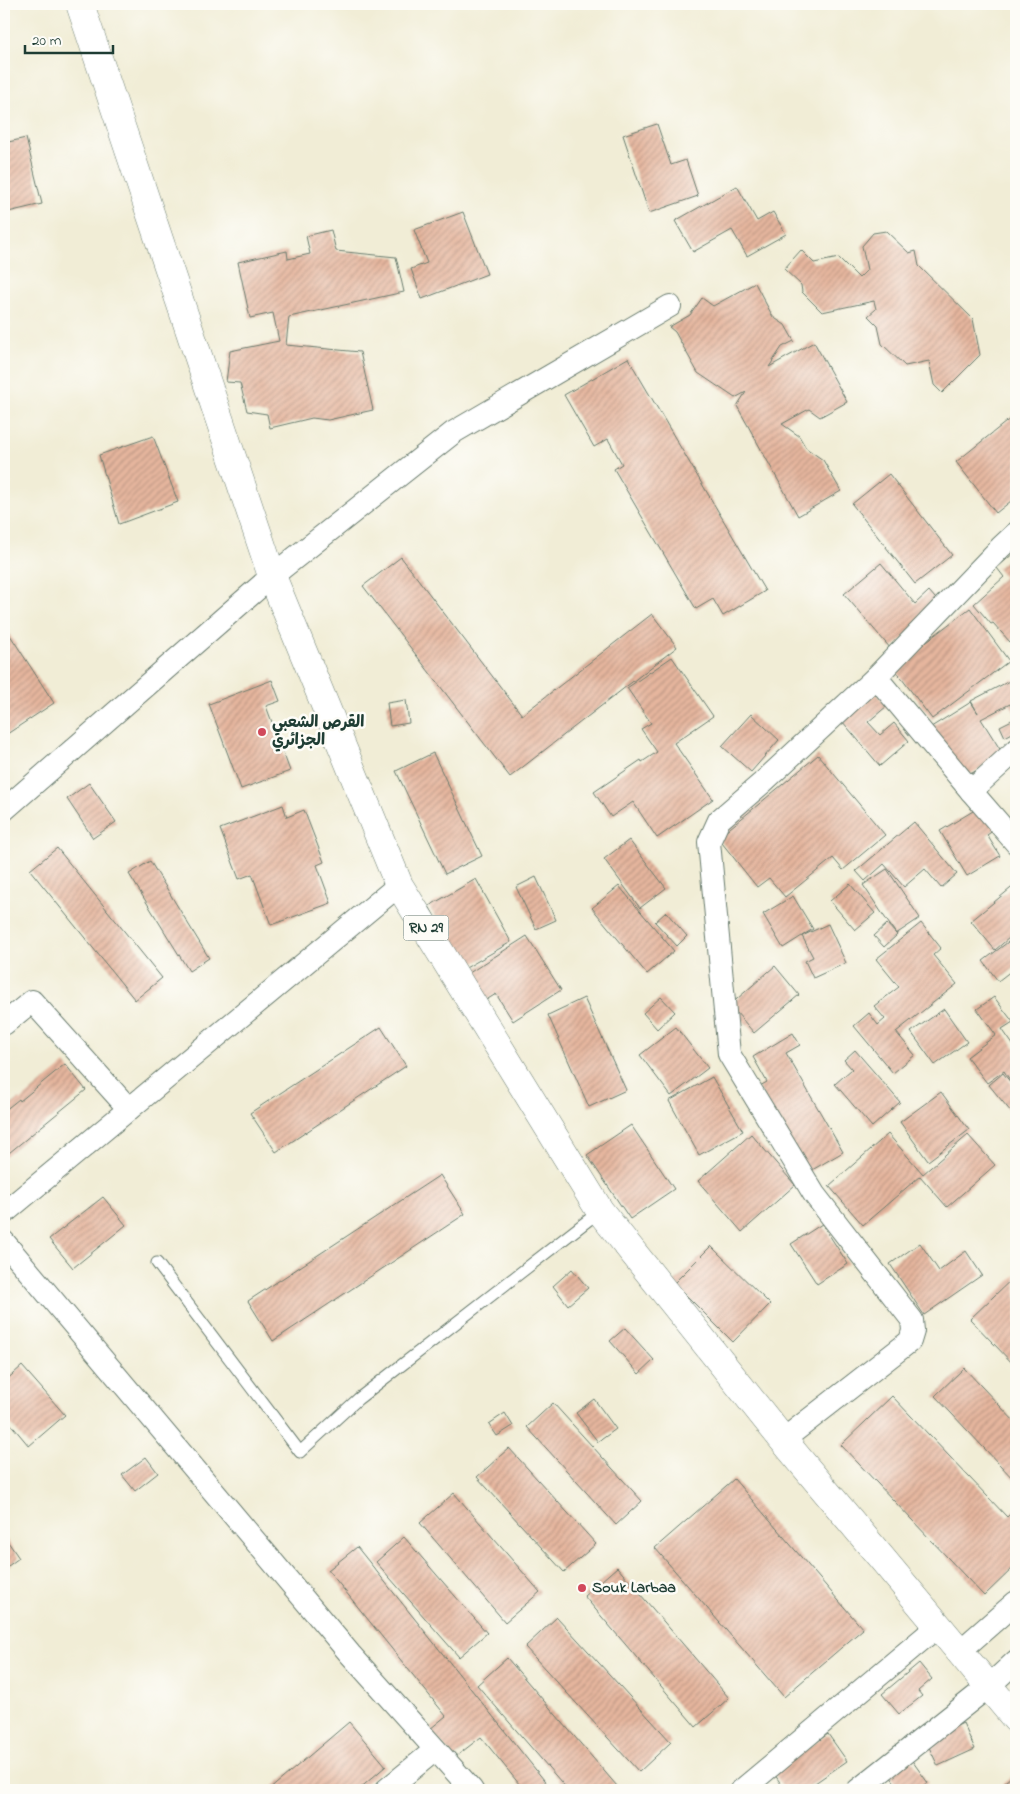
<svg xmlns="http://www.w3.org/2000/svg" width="1020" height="1794" viewBox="0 0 1020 1794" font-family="'Indie Flower','Playpen Sans Arabic',sans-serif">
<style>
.building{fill:url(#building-hatch)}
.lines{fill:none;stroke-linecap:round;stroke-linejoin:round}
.lane-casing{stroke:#687b6d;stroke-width:13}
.street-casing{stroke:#687b6d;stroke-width:24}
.primary-casing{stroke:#687b6d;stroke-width:29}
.lane{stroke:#fff;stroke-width:11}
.street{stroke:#fff;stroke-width:22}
.primary{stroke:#fff;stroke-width:28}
.poi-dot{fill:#d1495b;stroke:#fdfcf7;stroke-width:2}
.labels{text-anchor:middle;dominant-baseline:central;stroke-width:5;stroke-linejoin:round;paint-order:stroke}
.shield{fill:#fdfcf7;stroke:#62766e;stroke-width:1}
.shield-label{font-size:15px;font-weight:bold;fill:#1f3d34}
.poi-label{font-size:16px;font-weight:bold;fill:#1f3d34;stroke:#fdfcf7;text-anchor:start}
</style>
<defs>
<pattern id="building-hatch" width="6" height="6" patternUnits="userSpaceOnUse" patternTransform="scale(1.25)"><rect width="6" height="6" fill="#e6b69e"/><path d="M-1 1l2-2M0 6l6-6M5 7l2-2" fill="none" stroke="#ba9582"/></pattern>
</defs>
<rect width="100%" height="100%" fill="#fdfcf7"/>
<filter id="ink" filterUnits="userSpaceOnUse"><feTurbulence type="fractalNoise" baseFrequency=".02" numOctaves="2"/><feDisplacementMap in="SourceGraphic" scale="10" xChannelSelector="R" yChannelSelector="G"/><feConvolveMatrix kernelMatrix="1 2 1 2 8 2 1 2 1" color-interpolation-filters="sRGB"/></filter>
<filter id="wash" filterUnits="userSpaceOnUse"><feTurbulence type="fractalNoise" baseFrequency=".0096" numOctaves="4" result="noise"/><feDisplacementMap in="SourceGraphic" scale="20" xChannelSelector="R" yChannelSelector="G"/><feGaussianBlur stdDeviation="1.12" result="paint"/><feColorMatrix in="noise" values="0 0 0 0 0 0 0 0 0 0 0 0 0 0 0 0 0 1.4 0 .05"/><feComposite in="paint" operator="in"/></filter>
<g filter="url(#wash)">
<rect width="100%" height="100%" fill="#f1edd6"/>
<g id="blocks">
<g class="building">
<polygon points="657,124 671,165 686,160 698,196 649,213 623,135"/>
<polygon points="26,138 42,204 4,213 4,143"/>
<polygon points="737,186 757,221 773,212 786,234 747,256 732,230 693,252 675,221"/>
<polygon points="463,212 487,274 422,299 411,269 427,263 414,230"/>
<polygon points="331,230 336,251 396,257 404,292 289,317 286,345 360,352 373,410 328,420 312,418 270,428 267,414 247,411 240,383 226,382 230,351 279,341 273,313 250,318 238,262 287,251 288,259 310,254 306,236"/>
<polygon points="886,231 909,253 916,251 919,266 973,319 980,355 942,393 934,385 929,361 905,366 882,344 878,326 868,316 876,309 874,301 822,312 802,292 801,285 784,269 801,250 814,263 839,258 859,278 867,270 862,246 873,233"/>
<polygon points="755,283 773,317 785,325 794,341 782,347 769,367 814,342 847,402 820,417 809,409 782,424 799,436 806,448 823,460 841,491 798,516 737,406 746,392 735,398 698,373 675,332 669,327 690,315 702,298 713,306"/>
<polygon points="628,358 765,591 723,616 713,599 696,609 614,469 622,464 608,439 594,447 564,395"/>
<polygon points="1016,414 1016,497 996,513 956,462"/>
<polygon points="153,436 178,502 119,524 99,455"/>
<polygon points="889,474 952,555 915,584 852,504"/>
<polygon points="1016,551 1016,636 1010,642 993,623 991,624 974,604 1004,577 997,568"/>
<polygon points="401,557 522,715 652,614 677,647 510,777 363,586"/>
<polygon points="881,563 915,604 929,591 942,606 891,649 844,594"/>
<polygon points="970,608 1009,661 932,719 893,667"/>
<polygon points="8,632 54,703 4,736 4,635"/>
<polygon points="672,657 713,716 674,743 713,799 657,838 633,802 611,817 594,792 641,760 642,762 657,752 641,729 651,723 627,688"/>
<polygon points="1013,679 1016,686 1016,715 1010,704 981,719 1003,754 964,778 928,729 971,702 978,713 971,701"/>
<polygon points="272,680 280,701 266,706 290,771 241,789 209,704"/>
<polygon points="875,692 887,706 868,722 880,735 894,723 909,741 880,766 842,721"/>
<polygon points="406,700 409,723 390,726 387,703"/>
<polygon points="751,714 779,740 751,772 722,746"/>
<polygon points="1016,718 1016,731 1005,737 1000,726"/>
<polygon points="433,753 482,856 445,874 396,771"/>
<polygon points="818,755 885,835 843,870 833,858 785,897 769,878 757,887 718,838"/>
<polygon points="89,783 116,822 93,838 67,799"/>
<polygon points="283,805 287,817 304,810 324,862 317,865 331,903 271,925 252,874 239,879 220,829"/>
<polygon points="983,805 997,828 987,835 1000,856 967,876 940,831"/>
<polygon points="914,822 957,874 941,888 925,869 904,887 884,864 865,881 856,871"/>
<polygon points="629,840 666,888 640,908 604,859"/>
<polygon points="57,848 162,978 135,1000 30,870"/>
<polygon points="150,861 209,958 189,971 129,874"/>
<polygon points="887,869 920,918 896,934 863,885"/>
<polygon points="536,877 556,920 536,929 516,887"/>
<polygon points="476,879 511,942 464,969 429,906"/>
<polygon points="850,884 875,913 855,930 830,901"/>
<polygon points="1016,884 1016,932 995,950 971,921"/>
<polygon points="619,886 674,951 647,974 592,908"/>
<polygon points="793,896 813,929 783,948 763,914"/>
<polygon points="666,912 687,936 677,946 655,922"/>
<polygon points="921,923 941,948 933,955 957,984 896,1032 915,1055 893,1073 854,1026 869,1013 878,1025 885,1019 874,1006 899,987 876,959"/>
<polygon points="828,924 846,963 813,978 805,961 813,957 802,936"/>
<polygon points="887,924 897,935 884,947 874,936"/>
<polygon points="527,936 561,990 513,1021 496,994 483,1002 466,975"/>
<polygon points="1016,936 1016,967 998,981 983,961"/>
<polygon points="775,966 799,995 754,1033 730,1005"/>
<polygon points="661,997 675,1012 657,1029 643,1013"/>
<polygon points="994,997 1013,1022 1002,1029 1016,1049 1016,1075 1010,1080 1004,1071 987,1083 967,1057 996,1035 977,1009"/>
<polygon points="584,998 626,1090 589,1107 548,1015"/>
<polygon points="944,1009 967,1042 935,1065 911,1032"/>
<polygon points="381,1027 406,1066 276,1152 250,1113"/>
<polygon points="676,1027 708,1068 671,1096 640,1055"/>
<polygon points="793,1033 800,1045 786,1053 843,1152 807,1173 758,1087 767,1082 753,1057"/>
<polygon points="855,1050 900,1102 872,1127 835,1084 852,1069 844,1060"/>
<polygon points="65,1064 86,1090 4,1157 4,1111 19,1099 20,1101"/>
<polygon points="1003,1073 1012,1084 1016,1080 1016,1118 989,1085"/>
<polygon points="712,1077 743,1131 699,1155 669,1101"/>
<polygon points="941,1092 969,1130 928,1161 900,1122"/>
<polygon points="631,1125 674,1189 630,1219 587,1155"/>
<polygon points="751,1134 795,1185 742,1232 698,1181"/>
<polygon points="888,1134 923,1174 968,1135 995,1165 947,1207 920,1176 863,1225 829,1186"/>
<polygon points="440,1175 465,1214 273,1341 248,1301"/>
<polygon points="103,1197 126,1225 73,1268 49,1239"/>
<polygon points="822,1224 848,1264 817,1284 791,1244"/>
<polygon points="920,1243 939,1271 966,1251 982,1275 924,1315 890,1264"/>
<polygon points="711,1246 770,1304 733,1342 674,1283"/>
<polygon points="572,1269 588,1288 568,1305 553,1286"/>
<polygon points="1016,1275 1016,1367 970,1319"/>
<polygon points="625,1328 654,1360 639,1374 610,1341"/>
<polygon points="22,1366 65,1415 29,1446 4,1416 4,1382"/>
<polygon points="964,1368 1016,1423 1016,1482 935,1396"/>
<polygon points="892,1396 1007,1517 1015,1509 1016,1511 1016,1565 984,1596 841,1445"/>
<polygon points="594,1399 616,1429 598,1442 576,1413"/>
<polygon points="553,1403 642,1501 616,1525 527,1427"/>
<polygon points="505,1413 513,1426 497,1436 489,1424"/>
<polygon points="509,1448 596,1544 564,1572 477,1477"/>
<polygon points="146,1457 158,1473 135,1491 122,1475"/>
<polygon points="734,1479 863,1629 784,1697 655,1548"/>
<polygon points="454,1493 540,1592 505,1622 420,1523"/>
<polygon points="4,1536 19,1558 4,1569"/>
<polygon points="404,1537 487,1633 459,1657 376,1562"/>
<polygon points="357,1547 552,1790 524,1790 481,1737 454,1758 430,1729 446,1716 328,1570"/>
<polygon points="617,1567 729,1698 696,1727 584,1596"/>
<polygon points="557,1617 671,1742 639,1772 525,1647"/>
<polygon points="507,1658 617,1786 612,1790 568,1790 477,1685"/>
<polygon points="919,1663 932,1679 918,1691 922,1696 899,1714 882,1694"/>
<polygon points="349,1722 386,1766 358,1790 269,1790"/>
<polygon points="963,1723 975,1749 938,1766 926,1741"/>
<polygon points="828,1734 847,1761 805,1790 785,1790 773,1772"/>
<polygon points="908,1755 928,1783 918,1790 900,1790 886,1770"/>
<polygon points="1016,1773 1016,1790 995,1790"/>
</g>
</g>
</g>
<g filter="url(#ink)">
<use href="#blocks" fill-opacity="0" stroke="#687b6d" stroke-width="1"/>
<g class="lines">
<defs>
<polyline id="lane" points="157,1263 300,1452 358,1399 600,1211"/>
<g id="street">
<polyline points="876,677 971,791 1016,843"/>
<polyline points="971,791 1016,750"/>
<polyline points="4,810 272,576 454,432 670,306"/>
<polyline points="4,1024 32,1001 129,1109"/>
<polyline points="4,1213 399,885"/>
<polyline points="4,1242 350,1654 472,1790"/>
<polyline points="783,1440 910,1341 913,1331 912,1320 814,1194 729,1054 709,842 719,820 762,783 876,677 1001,547 1016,533"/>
<polyline points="960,1651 1016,1602"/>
<polyline points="386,1790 435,1750"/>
<polyline points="742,1790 938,1626"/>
<polyline points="858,1790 989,1686 1016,1661"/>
</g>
<polyline id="primary" points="80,4 272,576 399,885 600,1211 783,1440 1016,1719"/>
</defs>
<use href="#lane" class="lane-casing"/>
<use href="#street" class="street-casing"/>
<use href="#primary" class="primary-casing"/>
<use href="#lane" class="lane"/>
<use href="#street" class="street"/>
<use href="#primary" class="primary"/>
</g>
</g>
<g class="poi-dot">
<circle cx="262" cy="732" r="5"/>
<circle cx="582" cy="1588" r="5"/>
</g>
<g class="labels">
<rect class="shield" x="403.5" y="915.5" width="45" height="25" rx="4"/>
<g class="shield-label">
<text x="426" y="928">RN 29</text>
</g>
<g class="poi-label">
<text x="272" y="723">القرص الشعبي<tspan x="272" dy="18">الجزائري</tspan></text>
<text x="592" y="1588">Souk Larbaa</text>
</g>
</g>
<rect width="1020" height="1794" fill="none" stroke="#fdfcf7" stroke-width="20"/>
<path d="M25 45v8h88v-8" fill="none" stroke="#1f3d34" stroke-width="2.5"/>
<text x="32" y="45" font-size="15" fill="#1f3d34" stroke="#fdfcf7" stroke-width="4" paint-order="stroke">20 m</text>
</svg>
